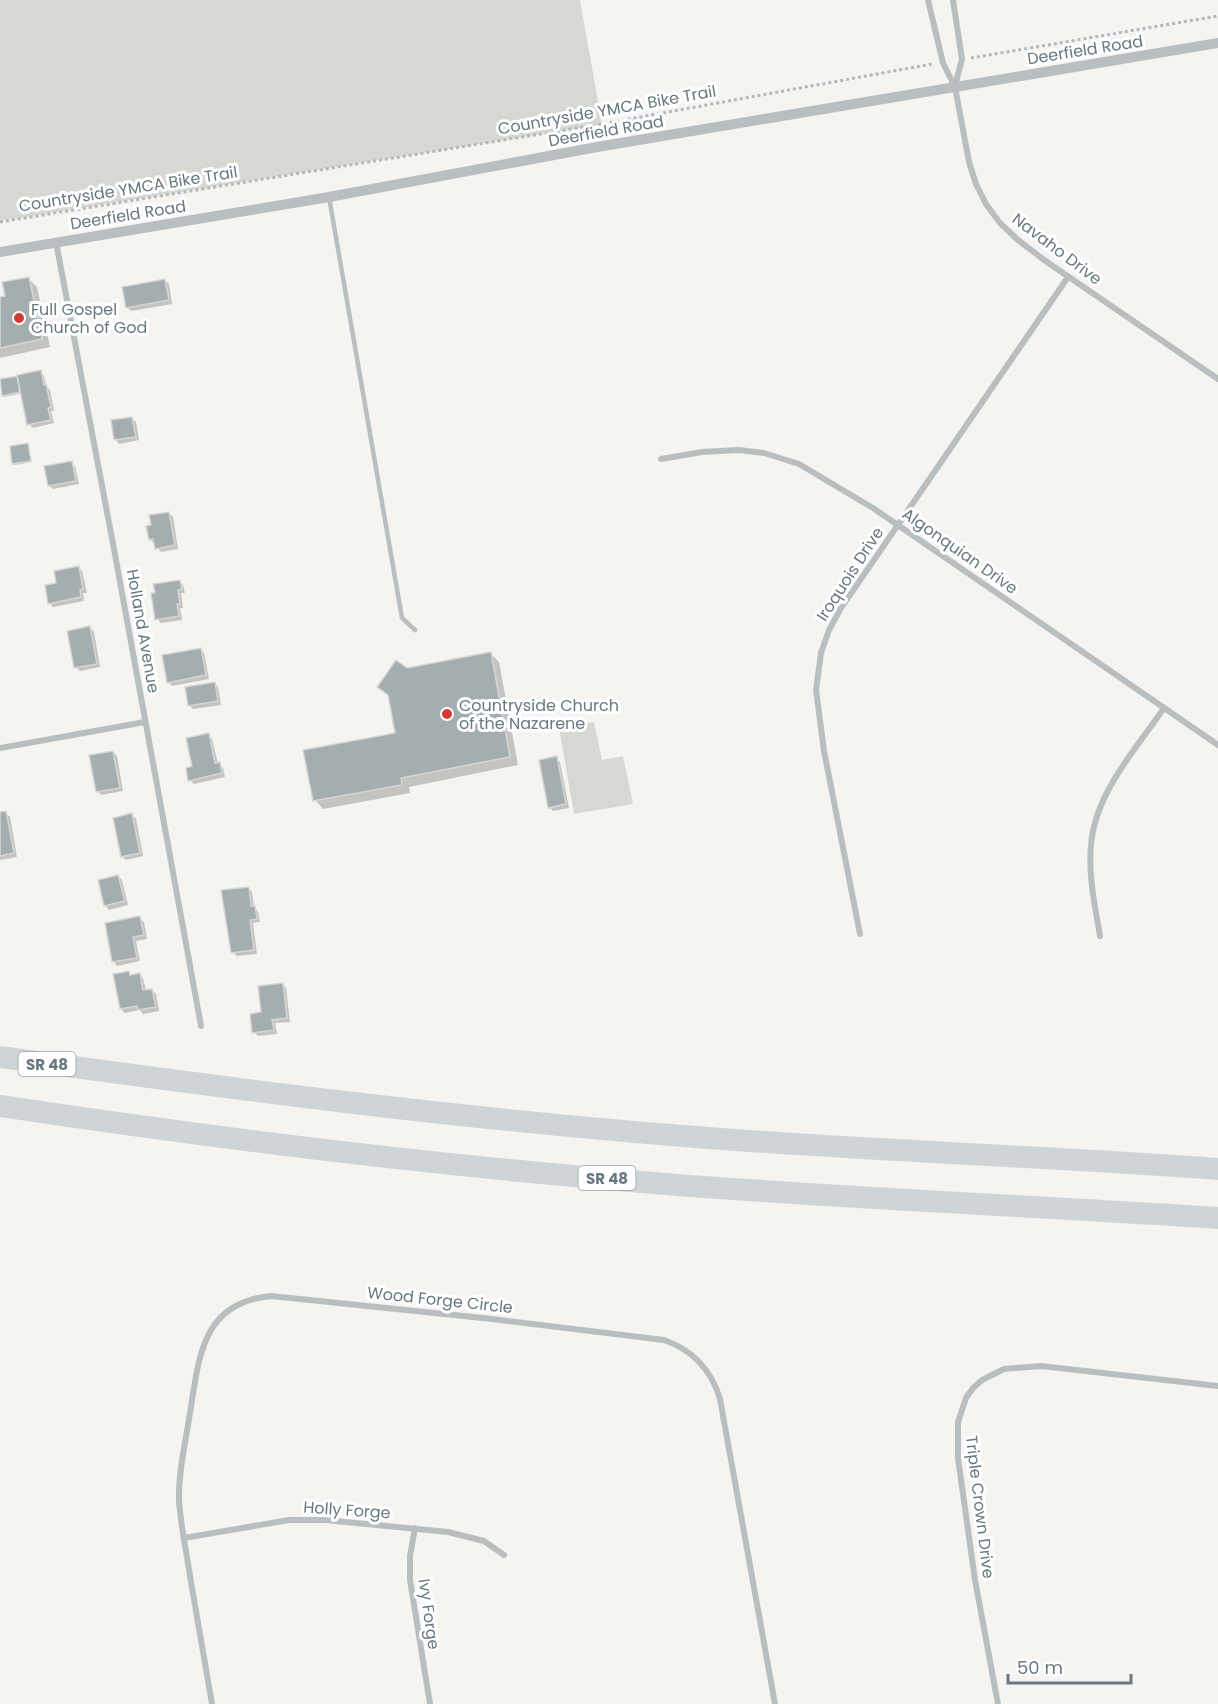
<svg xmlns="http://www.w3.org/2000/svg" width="1218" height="1704" viewBox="0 0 1218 1704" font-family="Poppins,sans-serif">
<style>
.green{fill:#d5d9d1}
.shadow{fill:#0003}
.building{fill:#a4adb0;stroke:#d6d6d4;stroke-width:1.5}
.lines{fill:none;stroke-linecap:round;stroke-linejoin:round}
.path{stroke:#b4b8ba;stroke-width:3;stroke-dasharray:3 3;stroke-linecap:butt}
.service{stroke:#b9bfc1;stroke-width:4.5}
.minor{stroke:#b9bfc1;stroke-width:6}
.tertiary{stroke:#b9bfc1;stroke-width:10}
.trunk{stroke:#cfd5d7;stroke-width:22}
.poi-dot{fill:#d43a32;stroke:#fff;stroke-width:2}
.labels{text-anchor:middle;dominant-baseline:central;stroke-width:6;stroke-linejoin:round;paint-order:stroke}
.shield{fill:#fff;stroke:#94a1a6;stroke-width:1.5}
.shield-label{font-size:15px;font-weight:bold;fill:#667980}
.street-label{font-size:16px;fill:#667980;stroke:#fff}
.poi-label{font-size:16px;fill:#667980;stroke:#fff;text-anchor:start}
</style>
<rect width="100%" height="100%" fill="#f5f4f1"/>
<g class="green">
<polygon points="0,0 580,0 602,124 0,221"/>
<polygon points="594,722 602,760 623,756 633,804 574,814 559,728"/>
</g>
<g class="shadow">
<polygon points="28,278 37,287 50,347 0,358 0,298 7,297"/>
<polygon points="165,280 169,284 172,304 131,311 127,307"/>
<polygon points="40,372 44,376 46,386 50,390 54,411 51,411 54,423 33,428 29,424 22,393 4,397 0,381 16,378 20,381"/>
<polygon points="132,418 136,422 139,440 119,444 116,440"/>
<polygon points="27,444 31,462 15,465 14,464"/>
<polygon points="71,463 75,467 79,484 53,489 49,485"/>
<polygon points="169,513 173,517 178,549 161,552 150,539"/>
<polygon points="78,568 82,571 87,593 83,593 84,601 53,607 50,603 58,584"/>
<polygon points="179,581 183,585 185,593 181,593 183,608 180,608 182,620 161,623 157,619"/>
<polygon points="90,628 94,632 100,667 80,671 76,667"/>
<polygon points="200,649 204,653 209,679 172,686 169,682"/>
<polygon points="491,654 499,662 518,765 409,787 410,793 323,809 315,800 397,734 390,697 379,687 407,670"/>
<polygon points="214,683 218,687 221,705 193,709 189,705"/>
<polygon points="208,735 212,739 218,764 223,768 225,777 194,784 190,780 193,767"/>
<polygon points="113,752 117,756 123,791 101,795 98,791"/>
<polygon points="556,758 560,762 569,808 553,811 549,807"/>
<polygon points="6,813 10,817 17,857 0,860 0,814"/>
<polygon points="132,815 136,819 143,856 126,860 122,856"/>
<polygon points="118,876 122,880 128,905 109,910 106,906 99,881"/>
<polygon points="248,888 252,892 254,907 258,912 260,922 253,923 257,954 237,956 233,952"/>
<polygon points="140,918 144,922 147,939 136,941 140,961 117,966 114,962 106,924"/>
<polygon points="129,973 132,976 139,974 143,978 146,991 152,990 156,994 159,1011 143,1014 140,1010 125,1013 121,1009"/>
<polygon points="282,984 286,988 290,1022 275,1023 277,1034 258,1036 254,1032 263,1014"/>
</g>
<g class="building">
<polygon points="29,277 42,339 0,348 0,297 5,296 2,282"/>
<polygon points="165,279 169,300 126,308 122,287"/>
<polygon points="41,370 44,385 46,384 51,407 48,408 51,420 27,425 17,375"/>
<polygon points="17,376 20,392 2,396 0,379"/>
<polygon points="132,417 136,437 114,440 111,420"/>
<polygon points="28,443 31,461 12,464 10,446"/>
<polygon points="72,461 76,481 48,486 44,466"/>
<polygon points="169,512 175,545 155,549 153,539 149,540 146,526 151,525 149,515"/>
<polygon points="79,566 83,589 80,590 81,597 48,604 45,585 56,583 54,571"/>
<polygon points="180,580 182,589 178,590 180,604 177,604 179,616 155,620 151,593 155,593 153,584"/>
<polygon points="90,626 97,664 74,668 67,631"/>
<polygon points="201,648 206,675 167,683 162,655"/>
<polygon points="491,652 510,757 401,778 402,785 313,801 303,750 395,733 388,695 377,687 396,660 407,668"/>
<polygon points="215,682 218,701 188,706 185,687"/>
<polygon points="209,733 215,763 220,762 222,773 188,781 186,768 192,766 186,738"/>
<polygon points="113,751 120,788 96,792 89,755"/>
<polygon points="557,756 566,804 548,808 539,760"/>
<polygon points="6,811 14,853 0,856 0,812"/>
<polygon points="132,813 140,853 121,857 113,818"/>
<polygon points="118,875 125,901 104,906 98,880"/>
<polygon points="249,887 251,906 255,906 257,919 250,920 254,950 231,953 221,890"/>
<polygon points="140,916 144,935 133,937 137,958 112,962 105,923"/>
<polygon points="129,971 130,975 140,973 143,990 152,989 156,1007 138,1010 137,1006 120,1009 113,974"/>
<polygon points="283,983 287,1018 272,1020 274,1030 252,1033 250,1014 261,1012 258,986"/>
</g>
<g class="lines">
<g class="path">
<polyline points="971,58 1218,16"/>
<polyline points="0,222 602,124 932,64"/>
</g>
<polyline class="service" points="329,197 402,618 415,630"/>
<g class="minor">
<polyline points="928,0 943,63 955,87 969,162 976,184 986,204 1000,223 1018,240 1047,262 1218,379"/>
<polyline points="953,0 962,59 955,86"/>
<polyline points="56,242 114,549 201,1026"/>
<polyline points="661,459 702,452 739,450 764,453 799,464 873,508 1218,745"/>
<polyline points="0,748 145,722"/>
<polyline points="860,934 824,751 816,690 821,653 829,630 841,608 1068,277"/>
<path d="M 1100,936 C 1095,906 1088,875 1091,845 C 1095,793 1136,749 1164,708"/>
<polyline points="415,1528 410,1556 410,1580 430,1704"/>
<polyline points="184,1538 289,1520 325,1520 448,1532 484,1541 504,1555"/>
<path d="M 212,1704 C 205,1663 198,1623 191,1582 C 187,1555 181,1528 179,1501 C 178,1474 185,1445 189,1419 C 199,1361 199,1303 271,1296 L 492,1319 L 664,1340 C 693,1350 711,1369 720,1399 L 775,1704"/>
<polyline points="998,1704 975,1580 958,1458 958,1422 966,1398 973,1388 982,1380 1004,1369 1041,1366 1218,1386"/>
</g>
<polyline class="tertiary" points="0,252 329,197 597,147 1218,43"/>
<g class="trunk">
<path d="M 0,1057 C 232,1089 463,1119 696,1137 C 870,1151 1044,1156 1218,1169"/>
<path d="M 0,1106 C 225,1140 451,1167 678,1185 C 858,1199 1038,1206 1218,1218"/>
</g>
</g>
<g class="poi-dot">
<circle cx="19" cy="318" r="6"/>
<circle cx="447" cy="714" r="6"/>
</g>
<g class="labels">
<g class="shield">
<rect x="18.5" y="1052" width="57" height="24" rx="4.5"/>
<rect x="578.5" y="1166" width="57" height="24" rx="4.5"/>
</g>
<g class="shield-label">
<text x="47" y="1064">SR 48</text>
<text x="607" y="1178">SR 48</text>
</g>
<g class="street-label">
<text transform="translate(1085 50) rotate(-9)">Deerfield Road</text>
<text transform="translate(607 110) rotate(-10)">Countryside YMCA Bike Trail</text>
<text transform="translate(606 131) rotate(-10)">Deerfield Road</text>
<text transform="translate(128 189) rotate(-9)">Countryside YMCA Bike Trail</text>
<text transform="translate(128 215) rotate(-9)">Deerfield Road</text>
<text transform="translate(1057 249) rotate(37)">Navaho Drive</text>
<text transform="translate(960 551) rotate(35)">Algonquian Drive</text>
<text transform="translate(850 574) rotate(-57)">Iroquois Drive</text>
<text transform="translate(143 631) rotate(80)">Holland Avenue</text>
<text transform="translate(440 1300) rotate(6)">Wood Forge Circle</text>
<text transform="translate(980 1507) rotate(83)">Triple Crown Drive</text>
<text transform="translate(347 1510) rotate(4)">Holly Forge</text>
<text transform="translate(429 1614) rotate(82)">Ivy Forge</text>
</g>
<g class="poi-label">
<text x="31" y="309">Full Gospel<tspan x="31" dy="18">Church of God</tspan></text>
<text x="459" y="705">Countryside Church<tspan x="459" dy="18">of the Nazarene</tspan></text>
</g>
</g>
<path d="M1008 1674v9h123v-9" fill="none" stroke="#667980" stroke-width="3"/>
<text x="1017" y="1674" font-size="18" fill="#667980" stroke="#ffffff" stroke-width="4.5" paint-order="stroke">50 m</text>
</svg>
